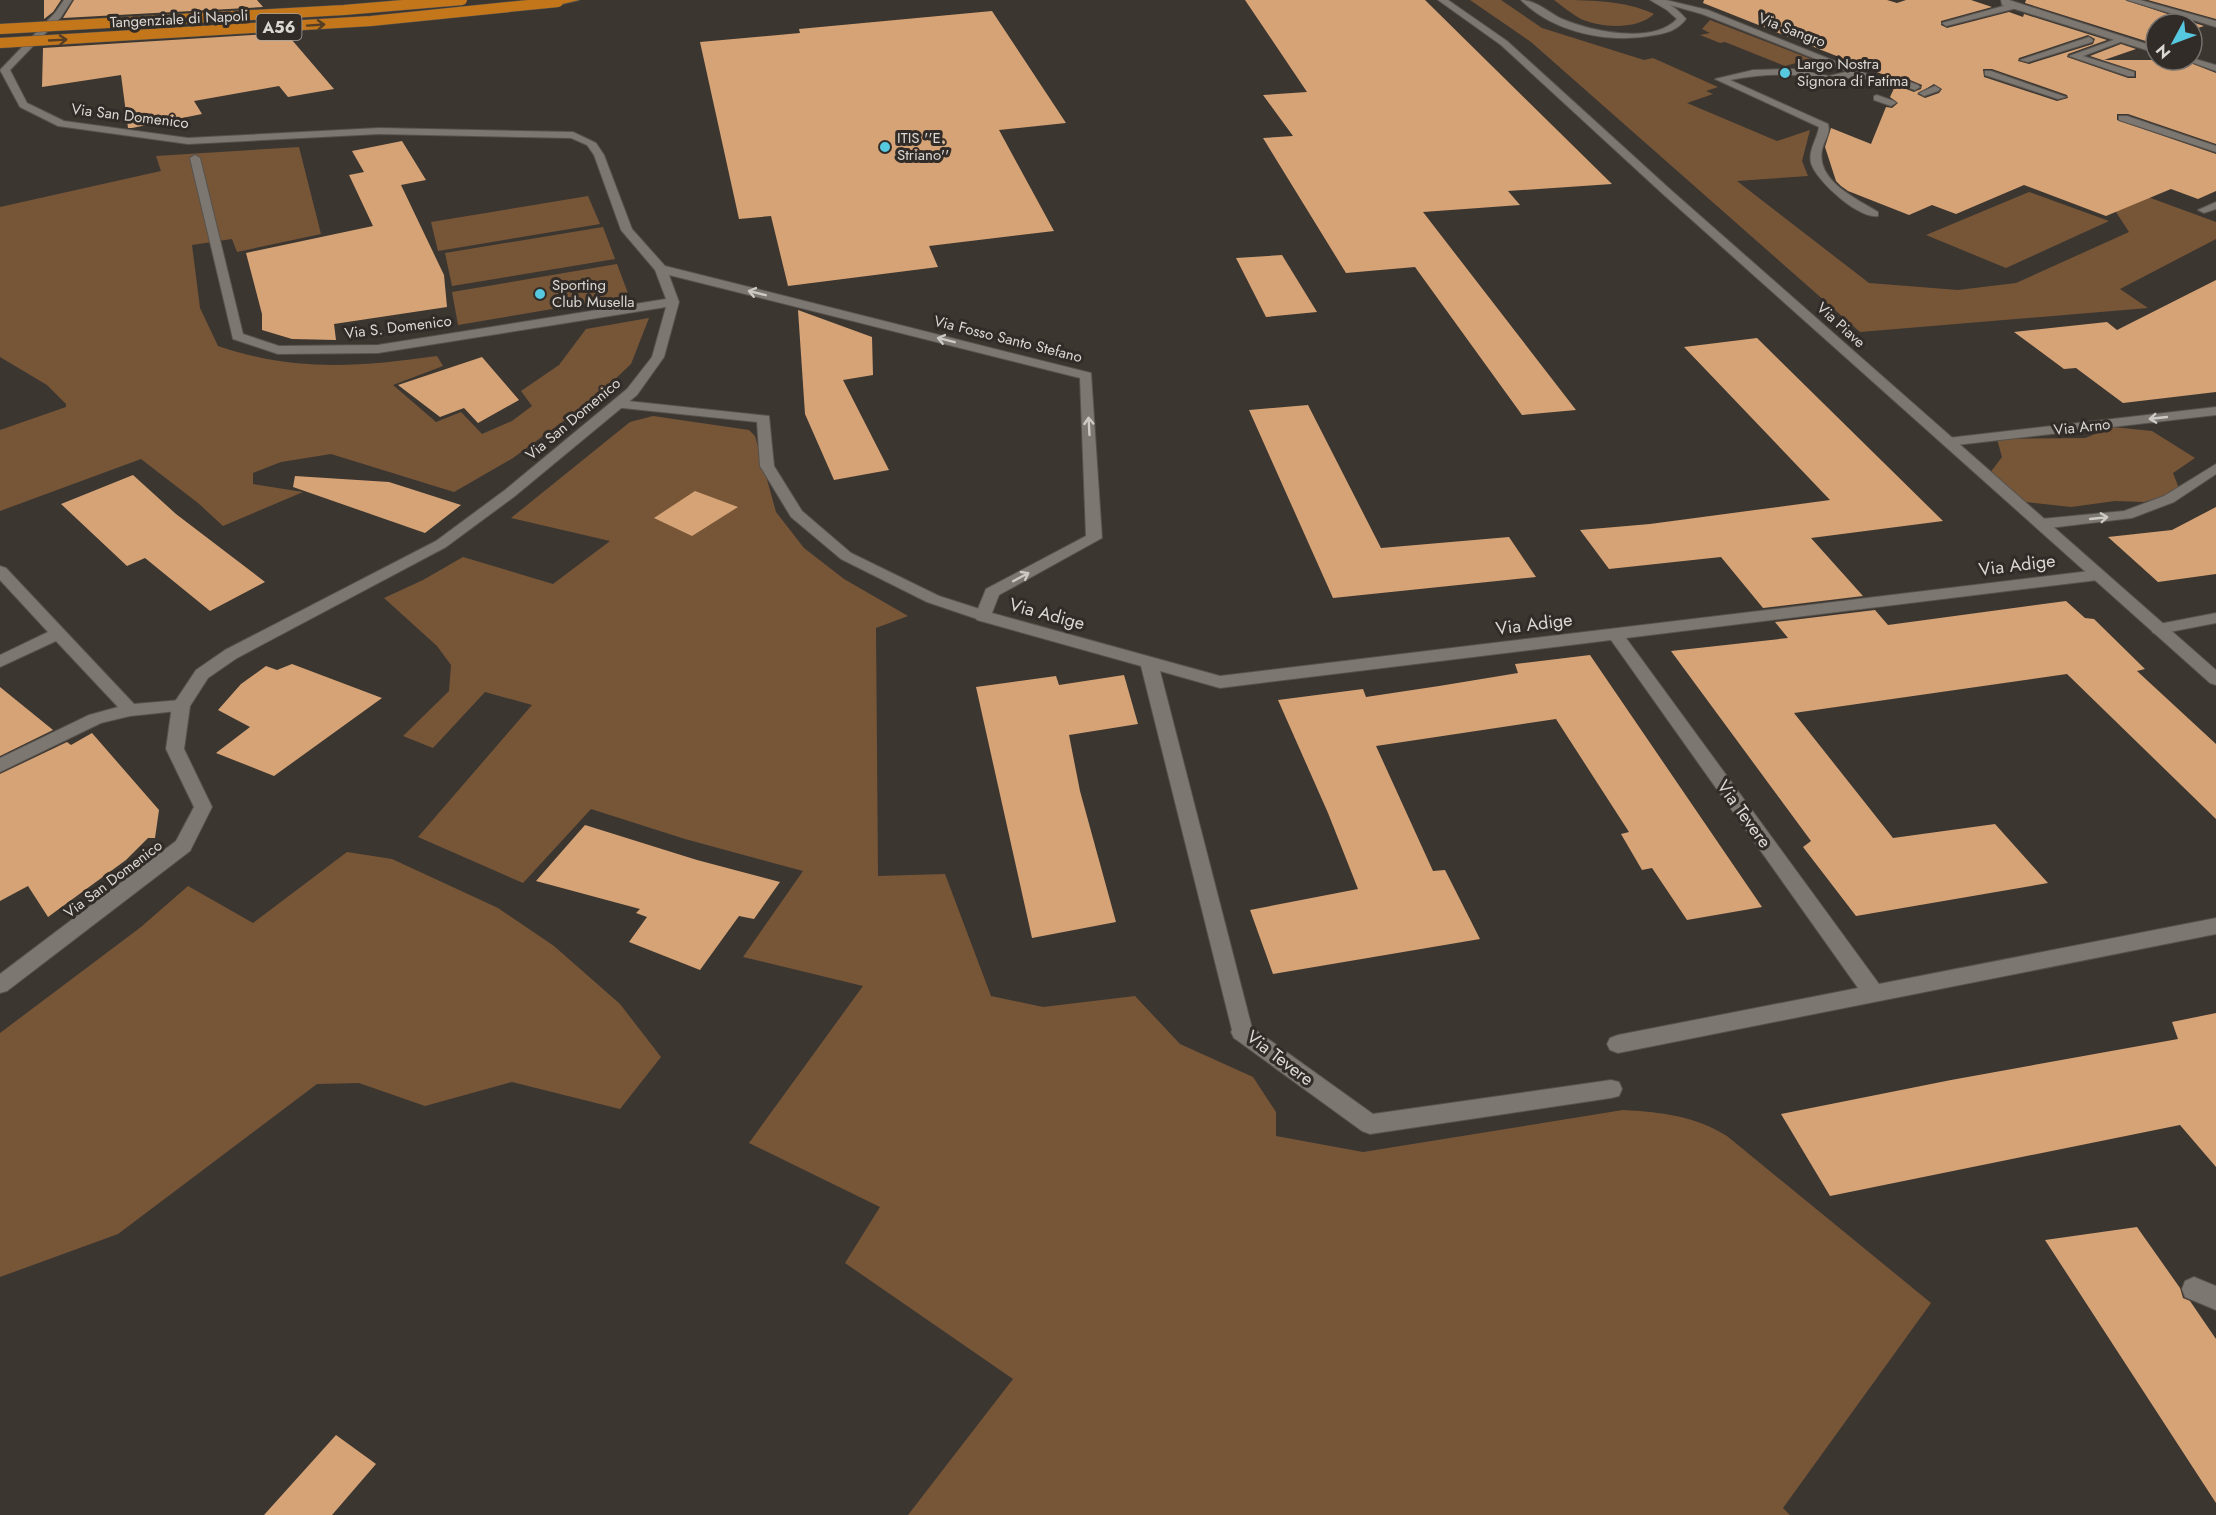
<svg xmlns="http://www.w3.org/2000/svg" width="2216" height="1515" viewBox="0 0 2216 1515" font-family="Jost,sans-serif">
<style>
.green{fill:#775638}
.building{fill:#d6a376;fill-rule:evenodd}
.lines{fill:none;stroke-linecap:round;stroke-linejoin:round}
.service-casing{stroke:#57524d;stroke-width:2}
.pedestrian-casing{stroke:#57524d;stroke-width:2}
.minor-casing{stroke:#57524d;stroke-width:2}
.tertiary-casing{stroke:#57524d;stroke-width:2}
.motorway-casing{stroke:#57524d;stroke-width:2}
.service{fill:#7d7771;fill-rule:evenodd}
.pedestrian{fill:#7d7771;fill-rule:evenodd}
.minor{fill:#7d7771;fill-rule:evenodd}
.tertiary{fill:#7d7771;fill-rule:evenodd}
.motorway{fill:#c3761a;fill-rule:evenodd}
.motorway-bridge-casing{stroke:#57524d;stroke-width:11;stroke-linecap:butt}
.motorway-bridge{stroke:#c3761a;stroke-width:10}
.oneway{stroke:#563e24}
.oneway2{stroke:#cdc9c5}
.poi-dot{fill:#56c9e1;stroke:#322c28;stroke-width:2}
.labels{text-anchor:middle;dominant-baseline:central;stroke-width:6;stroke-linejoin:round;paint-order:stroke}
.far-street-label{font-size:15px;fill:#dbd8d4;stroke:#322c28}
.far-poi-label{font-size:15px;fill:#dbd8d4;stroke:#322c28;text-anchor:start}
.shield{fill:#322c28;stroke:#a8a4a0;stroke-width:1.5}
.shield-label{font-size:16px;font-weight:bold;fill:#dbd8d4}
.street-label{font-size:18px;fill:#dbd8d4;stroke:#322c28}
</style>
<rect width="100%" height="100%" fill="#3c3631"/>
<g class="green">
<polygon points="1470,0 1501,0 1542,28 1644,60 1653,58 1718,87 1706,91 1713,94 1687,103 1777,141 1810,130 1802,161 1808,176 1737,181 1869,283 1958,290 2016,283 2129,232 2116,212 2016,174 2050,161 2216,222 2216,239 2120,289 2148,308 1860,332 1531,42"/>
<path d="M 1554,0 C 1587,0 1625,0 1654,14 C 1637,30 1601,28 1581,19 C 1572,14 1562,6 1554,0 Z"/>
<polygon points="1710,20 1811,59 1785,66 1725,42 1720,43 1700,35 1710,33 1702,29"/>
<path d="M 299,147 L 321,234 L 237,252 L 232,239 L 192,245 L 200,308 L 218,346 C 295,372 358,367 437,356 L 443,366 L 393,385 L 436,422 L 461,412 L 482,434 L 512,421 L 532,406 L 521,391 L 559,365 L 586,329 L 649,318 L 631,364 L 595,398 L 513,458 L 454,492 L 331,454 L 281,462 L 253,473 L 253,484 L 303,492 L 223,526 L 198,503 L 141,459 L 0,511 L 0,430 L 66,407 L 66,404 L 47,385 L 0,357 L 0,207 L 161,171 L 156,156 Z"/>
<polygon points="2029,192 2109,221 2006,268 1926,235"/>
<polygon points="588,196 600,224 438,251 431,222"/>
<polygon points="603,227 615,259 452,286 445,253"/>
<polygon points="617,264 629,296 458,325 452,292"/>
<path d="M 653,416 L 749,430 L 755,436 L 776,512 L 804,548 L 844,579 L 908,616 L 876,628 L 878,876 L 945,874 L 991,996 L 1043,1007 L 1135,996 L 1180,1044 L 1253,1077 L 1276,1112 L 1276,1136 L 1363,1152 L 1623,1110 C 1661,1112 1695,1116 1727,1136 L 1931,1303 L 1783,1508 L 1790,1515 L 908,1515 L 1013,1379 L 845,1263 L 880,1207 L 749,1143 L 863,986 L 743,957 L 803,871 L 685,839 L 591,809 L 523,883 L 418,837 L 532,705 L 485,692 L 433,748 L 403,736 L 449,691 L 451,665 L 437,646 L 384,598 L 423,580 L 463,557 L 553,584 L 610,541 L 511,518 L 630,422 Z"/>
<polygon points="2113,427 2152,431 2195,458 2173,473 2180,491 2144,502 2115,501 2071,507 2026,502 1990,473 2002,457 1997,439 2085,438"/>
<polygon points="347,852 392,859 498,908 554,946 620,1004 661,1057 620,1109 512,1082 425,1106 359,1083 317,1084 118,1234 0,1277 0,1033 141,927 188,886 253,923"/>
</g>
<g class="building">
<polygon points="44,0 61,0 53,12 44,19"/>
<polygon points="74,0 257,0 263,7 63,18"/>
<polygon points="1245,0 1425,0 1612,184 1508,191 1520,205 1423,212 1576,410 1522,415 1415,267 1346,273 1263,138 1293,136 1263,95 1307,92"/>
<path d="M 1704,0 L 1887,0 L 1897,3 L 1906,0 L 1971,0 L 1992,7 L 1941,21 L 1941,25 L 1947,28 L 2009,12 L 2023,17 L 2024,14 L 2107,40 L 2068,54 L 2067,57 L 2128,78 L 2136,78 L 2136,71 L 2090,56 L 2121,44 L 2136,49 L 2104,60 L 2183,60 L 2216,73 L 2216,144 L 2128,114 L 2117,114 L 2117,120 L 2216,154 L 2216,191 L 2198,199 L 2171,189 L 2106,216 L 2024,185 L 1956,214 L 1932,205 L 1909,215 L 1848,191 L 1841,186 L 1836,181 L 1825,147 L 1831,128 L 1871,144 L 1886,107 L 1892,108 L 1898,103 L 1890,97 L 1897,82 L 1898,86 L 1914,92 L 1921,89 L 1922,85 L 1903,77 L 1897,80 L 1703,3 ZM 2088,35 L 2095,39 L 2093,44 L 2029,64 L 2018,61 L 2019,58 ZM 1983,69 L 1992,69 L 2067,95 L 2068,98 L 2057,101 L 1984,77 ZM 1934,84 L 1942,89 L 1939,93 L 1925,98 L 1917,94 Z"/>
<polygon points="2026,0 2125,0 2204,26 2192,30 2192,24 2156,24 2156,42 2152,43 2025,3"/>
<polygon points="2148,0 2216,0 2216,19"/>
<polygon points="992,11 1066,123 999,130 1054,231 929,246 938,267 788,286 771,216 739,219 700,42 800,33 799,29"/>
<polygon points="286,33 334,89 288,97 279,86 194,101 202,114 132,128 128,128 121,75 42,87 43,48"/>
<polygon points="402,141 426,180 401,185 444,275 447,307 334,324 336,340 292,339 262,330 262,314 246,253 373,226 349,175 364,172 352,151"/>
<polygon points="1282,255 1317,312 1266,317 1236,258"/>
<polygon points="2216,280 2216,392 2123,403 2076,368 2064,369 2014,332 2107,322 2117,330"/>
<polygon points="798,310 872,337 873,375 843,380 889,470 834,480 805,414"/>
<polygon points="1757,338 1943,521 1811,538 1863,596 1763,608 1721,557 1609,569 1580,530 1650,524 1830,500 1684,347"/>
<polygon points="482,357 519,400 478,423 464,408 440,417 398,385"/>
<polygon points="1308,405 1381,548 1509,537 1536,577 1333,598 1249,410"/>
<polygon points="133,475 176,514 265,582 210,611 145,558 127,566 61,504"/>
<polygon points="295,476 389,482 461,505 425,533 293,487"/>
<polygon points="695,491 738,507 692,536 654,518"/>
<polygon points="2216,507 2216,574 2158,582 2108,537 2172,530"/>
<polygon points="2066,601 2085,618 2094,619 2145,669 2137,671 2216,744 2216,819 2067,674 1794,713 1893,838 1995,824 2048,883 1856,916 1803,847 1811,841 1671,651 1788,638 1775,622 1875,610 1888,625"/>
<polygon points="1590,655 1762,907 1687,920 1652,868 1642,870 1621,834 1629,832 1556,719 1376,746 1433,871 1445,870 1480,939 1273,974 1250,910 1358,889 1328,813 1278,700 1363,689 1366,697 1439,686 1518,673 1515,664"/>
<polygon points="292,664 382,698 274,776 216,753 250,727 218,710 241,684 266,666 277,670"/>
<polygon points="1124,675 1138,724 1069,735 1080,791 1116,922 1032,938 976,687 1056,676 1059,685"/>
<polygon points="0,687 53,730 0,756"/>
<polygon points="92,733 159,810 155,838 148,838 126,860 48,917 28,886 0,901 0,774 67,742 71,745"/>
<polygon points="585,825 697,860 780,882 754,919 739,916 700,970 629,942 647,917 636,913 640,909 536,881"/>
<polygon points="2216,1013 2216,1167 2180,1125 1830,1196 1781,1114 1951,1080 2178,1039 2172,1022"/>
<polygon points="2137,1227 2180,1288 2183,1298 2190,1301 2216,1339 2216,1503 2045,1240"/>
<polygon points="336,1435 376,1464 332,1515 264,1515"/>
</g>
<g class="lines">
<defs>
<g id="service">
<polygon points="2014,3 2018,6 2017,8 1946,26 1942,23"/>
<polygon points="2089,37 2093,40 2092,42 2028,62 2020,60"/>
<polygon points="2119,38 2126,40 2083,56 2134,72 2134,76 2128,76 2069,56"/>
<path d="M 1793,69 L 1829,76 L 1858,69 L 1863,72 C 1839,88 1815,75 1790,75 C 1770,74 1750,76 1730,80 L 1828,124 C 1831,134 1824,140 1822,150 C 1816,181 1857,199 1878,212 L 1878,216 C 1860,220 1816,181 1811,163 C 1808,150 1817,140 1819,127 L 1715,79 L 1753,70 Z"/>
<polygon points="2119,116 2127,116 2216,146 2216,152 2119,120"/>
<polygon points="618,400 769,416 774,466 802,511 851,553 939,596 989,612 991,616 983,621 927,602 841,559 791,517 760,466 757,422 613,407 611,404"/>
<polygon points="0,566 6,568 134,704 181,700 187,702 190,706 187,710 130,716 101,723 0,772 0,758 89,715 118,707 56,641 0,667 0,655 48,632 0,580"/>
<polygon points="2216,613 2216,623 2159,634 2153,633 2151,629 2153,625 2159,624"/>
<polygon points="1242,1023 1250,1026 1373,1114 1611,1080 1619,1082 1622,1089 1619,1096 1611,1098 1370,1134 1362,1131 1234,1038 1231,1032 1234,1026"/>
</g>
<g id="pedestrian">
<polygon points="1985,71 1991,71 2066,97 2058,99 1985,75"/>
<polygon points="1902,79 1918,85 1920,87 1915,90 1899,84 1899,80"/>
<polygon points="1935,86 1940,89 1938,91 1924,96 1919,93"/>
<polygon points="1877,95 1894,101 1896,103 1891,106 1874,100 1874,96"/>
</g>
<g id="minor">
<polygon points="64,0 72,0 61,17 10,70 27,103 64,121 188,138 379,128 573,132 596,143 604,155 632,229 665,266 1091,373 1102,538 999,595 992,613 1220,676 2098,570 2104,572 2106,575 2098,580 1626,638 1879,984 2216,918 2216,934 1618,1053 1610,1050 1607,1044 1610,1038 1618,1035 1858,988 1611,640 1220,688 1160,671 1253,1032 1250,1038 1242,1041 1234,1038 1141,666 977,620 975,616 986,589 1086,536 1080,378 669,275 679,302 664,357 637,395 515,496 446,547 237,658 208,678 190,706 184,749 212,807 190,851 7,991 0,993 0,974 176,841 194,807 166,749 172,706 196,670 225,650 436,541 505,490 627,389 652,357 666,307 378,353 278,354 233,339 190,158 195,155 200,158 243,334 279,346 378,345 666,299 655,270 621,230 594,155 587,145 571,138 379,134 188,144 58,126 20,107 0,70 55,13"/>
<polygon points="1652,0 1666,0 1708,10 1887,82 1879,84 1702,14"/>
<polygon points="2001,0 2009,0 2156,47 2156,53 2002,5"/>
<polygon points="2127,0 2140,0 2216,21 2216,27"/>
<polygon points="2192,58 2216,65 2216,71 2185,60 2192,60"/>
<polygon points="2216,202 2216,209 2204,213 2198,210"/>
<polygon points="2216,407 2216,415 1948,446 1941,442 1948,438"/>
<polygon points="2216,464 2216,474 2174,502 2132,518 2041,529 2033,524 2041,519 2124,511 2164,496"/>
<polygon points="2194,1277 2216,1286 2216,1310 2185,1297 2182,1289 2185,1281"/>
</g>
<g id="tertiary">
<polygon points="1438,0 1448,0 1507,41 1672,191 2216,670 2216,685 2210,683 1664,195 1501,45"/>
<path d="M 1521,0 C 1536,0 1548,12 1562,19 C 1591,31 1652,45 1677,19 L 1667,10 L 1650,0 C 1666,0 1676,7 1686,19 C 1678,30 1667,33 1655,35 C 1610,44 1554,33 1521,0 Z"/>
</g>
<polygon id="motorway" points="555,0 579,0 558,5 554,2"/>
</defs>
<use href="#service" class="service-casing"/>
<use href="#pedestrian" class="pedestrian-casing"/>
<use href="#minor" class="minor-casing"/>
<use href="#tertiary" class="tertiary-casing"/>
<use href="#motorway" class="motorway-casing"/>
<use href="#service" class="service"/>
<use href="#pedestrian" class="pedestrian"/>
<use href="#minor" class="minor"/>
<use href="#tertiary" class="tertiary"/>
<use href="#motorway" class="motorway"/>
<defs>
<g id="motorway-bridge">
<polyline points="0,29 344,10 462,0"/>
<polyline points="0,43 371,21 558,2"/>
</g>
</defs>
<use href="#motorway-bridge" class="motorway-bridge-casing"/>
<use href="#motorway-bridge" class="motorway-bridge"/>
</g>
<defs><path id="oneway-shaft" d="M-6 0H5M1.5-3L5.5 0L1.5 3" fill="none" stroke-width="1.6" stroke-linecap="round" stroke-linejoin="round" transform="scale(1.5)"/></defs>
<g class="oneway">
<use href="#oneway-shaft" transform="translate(316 25) rotate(-4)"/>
<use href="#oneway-shaft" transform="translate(58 40) rotate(-3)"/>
</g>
<g class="oneway2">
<use href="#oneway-shaft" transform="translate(757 293) rotate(-166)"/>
<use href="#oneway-shaft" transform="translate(946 340) rotate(-166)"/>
<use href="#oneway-shaft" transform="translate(2158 418) rotate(174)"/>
<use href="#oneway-shaft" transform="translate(1089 426) rotate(-93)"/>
<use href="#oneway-shaft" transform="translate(2099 518) rotate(-6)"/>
<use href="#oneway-shaft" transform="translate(1021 577) rotate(-28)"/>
</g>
<g class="poi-dot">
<circle cx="1785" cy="73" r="6"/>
<circle cx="885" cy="147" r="6"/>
<circle cx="540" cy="294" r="6"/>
</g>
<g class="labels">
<g class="far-street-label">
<text transform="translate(179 19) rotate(-3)">Tangenziale di Napoli</text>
<text transform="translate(1792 30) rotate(21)">Via Sangro</text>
<text transform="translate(130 116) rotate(7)">Via San Domenico</text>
<text transform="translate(1841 325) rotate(42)">Via Piave</text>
<text transform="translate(398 327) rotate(-7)">Via S. Domenico</text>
<text transform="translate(1008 339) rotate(14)">Via Fosso Santo Stefano</text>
<text transform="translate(573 419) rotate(-40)">Via San Domenico</text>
<text transform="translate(2082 427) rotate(-6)">Via Arno</text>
<text transform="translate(113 879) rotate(-37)">Via San Domenico</text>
</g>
<g class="far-poi-label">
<text x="1797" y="64">Largo Nostra<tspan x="1797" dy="17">Signora di Fatima</tspan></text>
<text x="897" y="138">ITIS ''E.<tspan x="897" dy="17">Striano''</tspan></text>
<text x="552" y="285">Sporting<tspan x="552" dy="17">Club Musella</tspan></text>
</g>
<rect class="shield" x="256.5" y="14" width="45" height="26" rx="4.5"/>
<g class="shield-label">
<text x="279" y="27">A56</text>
</g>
<g class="street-label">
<text transform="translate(2017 565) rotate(-7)">Via Adige</text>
<text transform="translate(1047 614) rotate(15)">Via Adige</text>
<text transform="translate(1534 624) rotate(-7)">Via Adige</text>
<text transform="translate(1744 814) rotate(54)">Via Tevere</text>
<text transform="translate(1280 1058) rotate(37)">Via Tevere</text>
</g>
</g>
<g transform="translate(2174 42) rotate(229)"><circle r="28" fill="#322c28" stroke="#76716d" stroke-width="1.5"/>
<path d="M0-4.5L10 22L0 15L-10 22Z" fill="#56c9e1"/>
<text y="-9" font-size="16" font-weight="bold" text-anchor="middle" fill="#dbd8d4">N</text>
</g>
</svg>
